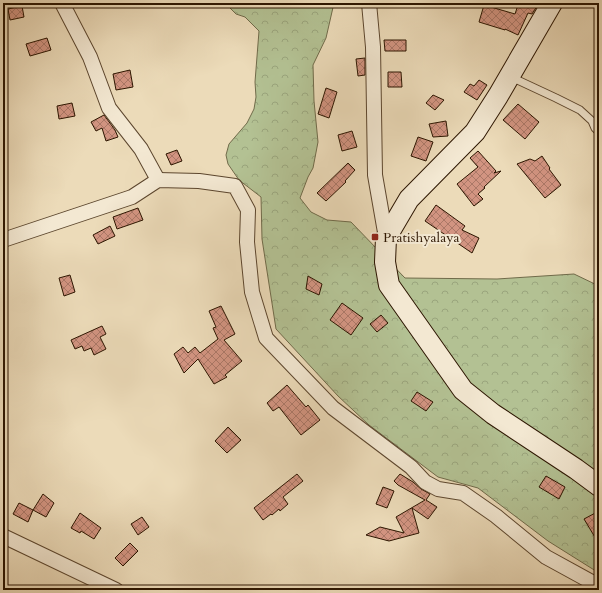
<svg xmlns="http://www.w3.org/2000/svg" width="602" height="593" viewBox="0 0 602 593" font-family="Cardo,serif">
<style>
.forest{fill:url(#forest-crowns);stroke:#706b4a}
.building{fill:url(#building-cross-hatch);stroke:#2c1500}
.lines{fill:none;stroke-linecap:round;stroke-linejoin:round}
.lane-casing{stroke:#5c462e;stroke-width:9}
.street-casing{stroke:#5c462e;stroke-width:16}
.secondary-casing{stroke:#2c1500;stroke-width:22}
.lane{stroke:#f3e8d2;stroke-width:7}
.street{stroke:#f3e8d2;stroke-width:14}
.secondary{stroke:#f3e8d2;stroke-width:20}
.poi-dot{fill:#8f2418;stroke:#f3e8d2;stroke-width:1.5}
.labels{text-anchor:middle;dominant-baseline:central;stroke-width:4;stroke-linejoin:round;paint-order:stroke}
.poi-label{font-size:14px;fill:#2c1500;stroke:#f3e8d2;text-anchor:start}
</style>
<defs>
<pattern id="forest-crowns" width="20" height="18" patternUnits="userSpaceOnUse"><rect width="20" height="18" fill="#b3c193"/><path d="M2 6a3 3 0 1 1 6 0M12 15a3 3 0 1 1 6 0" fill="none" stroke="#9aa57d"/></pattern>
<pattern id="building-cross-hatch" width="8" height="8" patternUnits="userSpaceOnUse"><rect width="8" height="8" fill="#d29481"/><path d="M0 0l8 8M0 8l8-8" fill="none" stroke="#ab7867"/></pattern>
</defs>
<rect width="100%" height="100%" fill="#ecdbb9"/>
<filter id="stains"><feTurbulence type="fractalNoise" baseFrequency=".005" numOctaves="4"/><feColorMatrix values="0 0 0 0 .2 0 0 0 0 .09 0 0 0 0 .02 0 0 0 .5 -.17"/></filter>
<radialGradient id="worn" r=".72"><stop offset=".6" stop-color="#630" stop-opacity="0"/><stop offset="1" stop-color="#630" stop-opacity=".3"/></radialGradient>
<polygon class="forest" points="225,3 334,3 326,38 313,65 314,101 318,142 313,168 308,177 300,198 311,212 327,220 351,222 405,278 497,279 574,274 599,286 599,573 548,541 478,488 438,477 369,425 338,396 276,329 262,239 261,197 239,180 228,164 226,155 229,144 247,123 254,109 256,97 255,82 259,31 245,17 236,14"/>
<g class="building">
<polygon points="506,3 539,3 532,14 528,13 518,35 505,29 505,30 479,22 484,5 515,14 517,8"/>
<polygon points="22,6 24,17 10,20 8,9"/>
<polygon points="47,38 51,50 30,56 26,44"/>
<polygon points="384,40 406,40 406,51 385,51"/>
<polygon points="365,58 365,75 358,76 356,59"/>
<polygon points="130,70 133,87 116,90 113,74"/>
<polygon points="388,72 401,72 402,87 388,87"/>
<polygon points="479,80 487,85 477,100 464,92 470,84 474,86"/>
<polygon points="326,88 337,92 329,118 318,114"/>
<polygon points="433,95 444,100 435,110 426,103"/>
<polygon points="72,103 75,116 59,119 57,106"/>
<polygon points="518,104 539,122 525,139 503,120"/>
<polygon points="104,115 115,130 118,137 106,141 102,128 96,131 91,122"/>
<polygon points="446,121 448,136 433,137 429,124"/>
<polygon points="352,131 357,147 342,151 338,135"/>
<polygon points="418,137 433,142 426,161 411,156"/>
<polygon points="177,150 182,161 171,165 166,154"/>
<polygon points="478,151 496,171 494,173 501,171 484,187 485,188 478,194 483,199 474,206 457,184 478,167 470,158"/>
<polygon points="542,156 550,168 549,169 561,185 545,198 517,164 530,159 535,161"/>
<polygon points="348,163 355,170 345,181 346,182 326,201 317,193"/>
<polygon points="436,205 465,226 462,230 479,238 472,253 425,221"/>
<polygon points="138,208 143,220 117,229 113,217"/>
<polygon points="110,226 115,236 98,244 93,235"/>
<polygon points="70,275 75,292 64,296 59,278"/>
<polygon points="308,276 322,284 319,295 306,289"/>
<polygon points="342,303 363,318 351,335 330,320"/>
<polygon points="221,306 235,334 224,340 242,361 225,375 227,377 214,384 198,359 184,373 174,354 183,347 188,353 195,347 200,353 218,339 213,328 216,327 209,311"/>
<polygon points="381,315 388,323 377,332 370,324"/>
<polygon points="102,326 106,334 100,337 106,349 94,355 91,348 84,351 82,346 75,349 71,340"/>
<polygon points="287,385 306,407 308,405 320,420 301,435 279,407 273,411 267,403"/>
<polygon points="417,392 433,402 426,411 411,401"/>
<polygon points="228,427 241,440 227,453 215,441"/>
<polygon points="297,474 303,481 283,497 288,504 280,511 279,509 272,515 271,514 263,520 254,508"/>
<polygon points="400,474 413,482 421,489 430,494 426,500 437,507 428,519 412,508 419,533 389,541 366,535 380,527 404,533 396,517 425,500 398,485 394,481"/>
<polygon points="546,476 565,487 559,499 539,487"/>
<polygon points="383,487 394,491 387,508 376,504"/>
<polygon points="43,494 54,503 46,517 33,510"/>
<polygon points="19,503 33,510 28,522 13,514"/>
<polygon points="599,511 599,544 584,519"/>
<polygon points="80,513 101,528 94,539 81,531 80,533 71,528"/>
<polygon points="142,517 149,527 138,535 131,524"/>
<polygon points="130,543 138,551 123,566 115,558"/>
</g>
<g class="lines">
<defs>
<polyline id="lane" points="511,77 556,98 580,110 592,121 595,128 599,132"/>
<g id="street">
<polyline points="62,3 90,57 109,108 141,149 158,180"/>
<polyline points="369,3 373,47 375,175 386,238"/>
<polyline points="3,240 132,197 158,180 199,181 235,186 248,210 247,242 252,292 266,338 333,408 411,467 425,482 438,489 463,493 496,516 546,557 599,586"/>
<polyline points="3,536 116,590"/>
</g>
<polyline id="secondary" points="552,3 498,96 475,132 409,199 386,238 385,262 389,285 463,390 493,414 576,469 599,486"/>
</defs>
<use href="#lane" class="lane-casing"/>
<use href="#street" class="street-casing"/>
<use href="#secondary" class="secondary-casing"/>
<use href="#lane" class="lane"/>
<use href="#street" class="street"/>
<use href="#secondary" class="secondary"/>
</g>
<rect class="poi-dot" x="371" y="233" width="8" height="8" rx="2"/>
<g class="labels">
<g class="poi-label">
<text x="383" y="237">Pratishyalaya</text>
</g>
</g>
<rect width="602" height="593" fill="none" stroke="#ecdbb9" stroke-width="16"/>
<rect x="4" y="4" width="594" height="585" fill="none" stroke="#2c1500" stroke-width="2"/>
<rect x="8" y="8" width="586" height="577" fill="none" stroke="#2c1500"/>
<rect width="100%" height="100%" filter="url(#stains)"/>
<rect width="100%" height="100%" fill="url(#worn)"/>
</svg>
